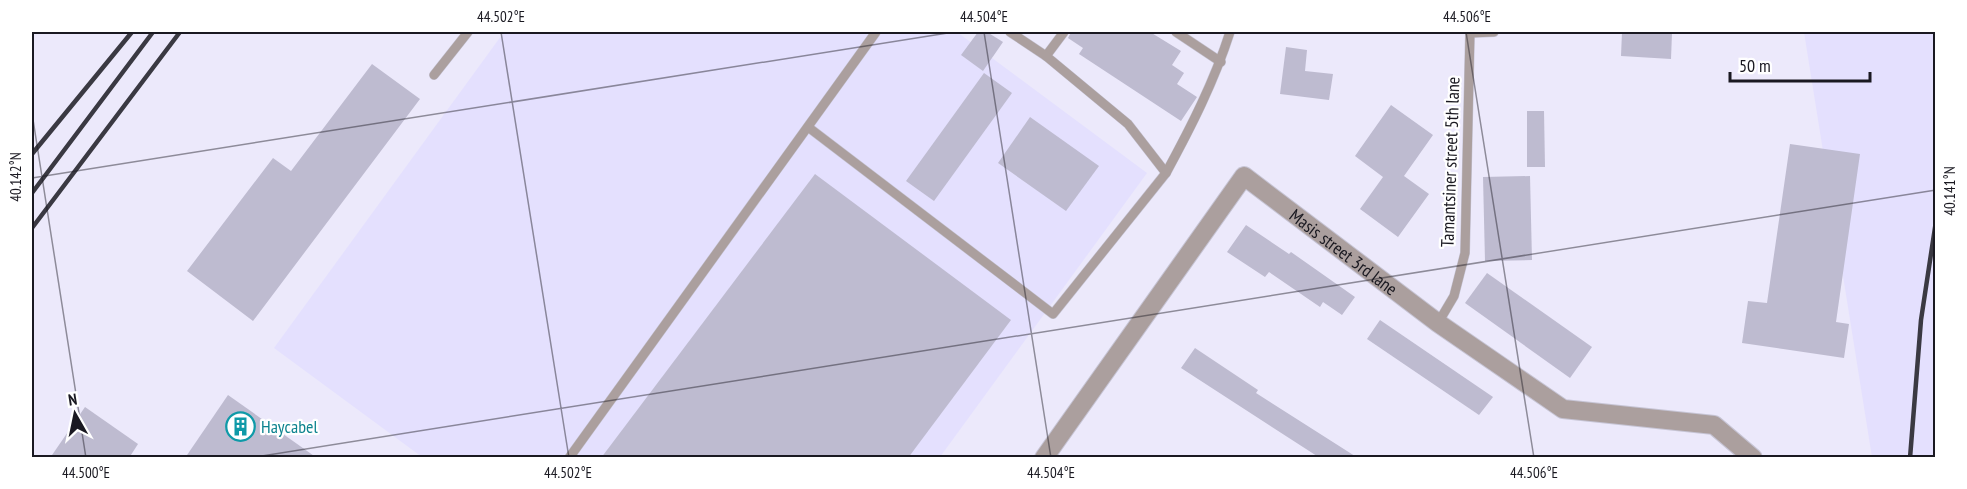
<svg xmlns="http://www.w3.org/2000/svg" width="1967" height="489" viewBox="0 0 1967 489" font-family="'PT Sans Narrow',sans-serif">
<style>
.built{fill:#e4e0fe}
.building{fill:#bebbd0}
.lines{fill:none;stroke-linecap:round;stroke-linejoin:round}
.lane-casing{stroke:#c6c4d4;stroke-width:10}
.street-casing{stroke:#c6c4d4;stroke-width:20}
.lane{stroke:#ab9f9e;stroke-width:9}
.street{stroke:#ab9f9e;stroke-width:18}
.rail{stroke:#3a3942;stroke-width:4.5}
.ticks{fill:none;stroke:#1a1921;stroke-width:1.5;stroke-opacity:0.45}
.labels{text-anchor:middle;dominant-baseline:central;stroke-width:4.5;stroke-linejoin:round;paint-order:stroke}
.street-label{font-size:18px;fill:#1a1921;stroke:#fff}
.culture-label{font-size:18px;fill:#0d838f;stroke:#fff;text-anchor:start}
.neatline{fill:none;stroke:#1a1921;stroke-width:2}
.ticks-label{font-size:15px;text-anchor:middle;fill:#1a1921}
</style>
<rect width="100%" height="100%" fill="#ece9fb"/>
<g class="built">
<polygon points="504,32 957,32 1147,173 940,457 422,457 274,348"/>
<polygon points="1804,32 1935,32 1935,457 1872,457"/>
</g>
<g class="building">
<polygon points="978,32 987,32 1003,42 983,71 961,55"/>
<polygon points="1071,32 1150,32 1181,51 1172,65 1184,73 1177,84 1197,97 1181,121 1079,54 1083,48 1068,38"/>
<polygon points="1622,32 1672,33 1671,59 1621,56"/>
<polygon points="1286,47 1307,50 1305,71 1333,74 1329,100 1280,94"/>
<polygon points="372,64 420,99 253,321 187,271 273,158 291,171"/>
<polygon points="984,73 1012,93 934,201 906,181"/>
<polygon points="1391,105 1433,135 1404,176 1429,194 1398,237 1360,209 1383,177 1355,156"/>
<polygon points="1527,111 1544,111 1545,167 1527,167"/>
<polygon points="1030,117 1099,166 1066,211 998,163"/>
<polygon points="1790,144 1860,154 1836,322 1849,324 1844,358 1742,343 1748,301 1767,303"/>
<polygon points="815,174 1011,320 908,458 601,458"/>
<polygon points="1530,176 1532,260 1485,261 1483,177"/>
<polygon points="1246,225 1289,254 1291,252 1355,297 1342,315 1323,302 1320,307 1269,272 1265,277 1227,252"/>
<polygon points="1487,273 1592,347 1570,378 1465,303"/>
<polygon points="1380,320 1493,397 1479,415 1367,339"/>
<polygon points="1195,348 1258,390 1256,393 1358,458 1320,458 1181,368"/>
<polygon points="228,395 317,458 185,458"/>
<polygon points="85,407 138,444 129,458 50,458"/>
</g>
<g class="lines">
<defs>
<g id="lane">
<polyline points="1176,32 1221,62"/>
<polyline points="1470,33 1494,32"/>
<polyline points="1046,56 1064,32"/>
<polyline points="434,75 468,32"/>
<polyline points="808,127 1053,314 1166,173 1128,124 1046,56 1010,32"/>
<path d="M 1166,173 C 1191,127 1214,82 1230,32"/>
<polyline points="1438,323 1454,296 1465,253 1470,32"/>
<polyline points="569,458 876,32"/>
</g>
<g id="street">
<path id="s1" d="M 1044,458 L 1244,176 L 1438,323 L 1563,409 L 1714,425 L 1753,458"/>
</g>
</defs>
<use href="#lane" class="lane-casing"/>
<use href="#street" class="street-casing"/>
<use href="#lane" class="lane"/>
<use href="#street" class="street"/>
<g class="rail">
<polyline points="32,154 132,32"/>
<polyline points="32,193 153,32"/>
<polyline points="32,228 180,32"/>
<polyline points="1910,458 1921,320 1936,221"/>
</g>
</g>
<path class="ticks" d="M 501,32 L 569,458M 984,32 L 1051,458M 1466,32 L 1534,458M 32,113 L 86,458M 32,178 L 954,32M 249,458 L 1936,190"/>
<defs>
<symbol id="building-ring" viewBox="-11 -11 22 22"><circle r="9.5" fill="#fff" stroke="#0f9aa8" stroke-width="1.5"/><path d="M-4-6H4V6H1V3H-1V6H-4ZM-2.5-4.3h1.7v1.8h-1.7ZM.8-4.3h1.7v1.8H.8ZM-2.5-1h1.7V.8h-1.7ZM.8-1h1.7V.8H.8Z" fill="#0f9aa8"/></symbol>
</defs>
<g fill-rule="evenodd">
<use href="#building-ring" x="224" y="410" width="33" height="33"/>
</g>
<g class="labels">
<g class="street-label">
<text transform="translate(1450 162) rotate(-88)">Tamantsiner street 5th lane</text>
<text stroke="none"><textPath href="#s1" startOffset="471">Masis street 3rd lane</textPath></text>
</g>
<g class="culture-label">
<text x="261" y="426">Haycabel</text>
</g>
</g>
<rect width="1967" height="489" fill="none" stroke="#ffffff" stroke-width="66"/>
<g transform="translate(75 414) rotate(351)" stroke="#ffffff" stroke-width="4.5" paint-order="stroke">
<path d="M0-4.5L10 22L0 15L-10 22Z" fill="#1a1921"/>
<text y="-9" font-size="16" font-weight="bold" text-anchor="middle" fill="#1a1921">N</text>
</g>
<path d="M1730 72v9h140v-9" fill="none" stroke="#1a1921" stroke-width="3"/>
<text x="1739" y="72" font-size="18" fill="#1a1921" stroke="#ffffff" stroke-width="4.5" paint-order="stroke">50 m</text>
<rect x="33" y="33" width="1901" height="423" class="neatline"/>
<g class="ticks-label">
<text x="501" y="22">44.502°E</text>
<text x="984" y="22">44.504°E</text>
<text x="1467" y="22">44.506°E</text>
<text transform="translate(16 177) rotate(-90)" y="5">40.142°N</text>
<text transform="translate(1950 191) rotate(-90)" y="5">40.141°N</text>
<text x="86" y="478">44.500°E</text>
<text x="568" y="478">44.502°E</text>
<text x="1051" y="478">44.504°E</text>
<text x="1534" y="478">44.506°E</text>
</g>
</svg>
